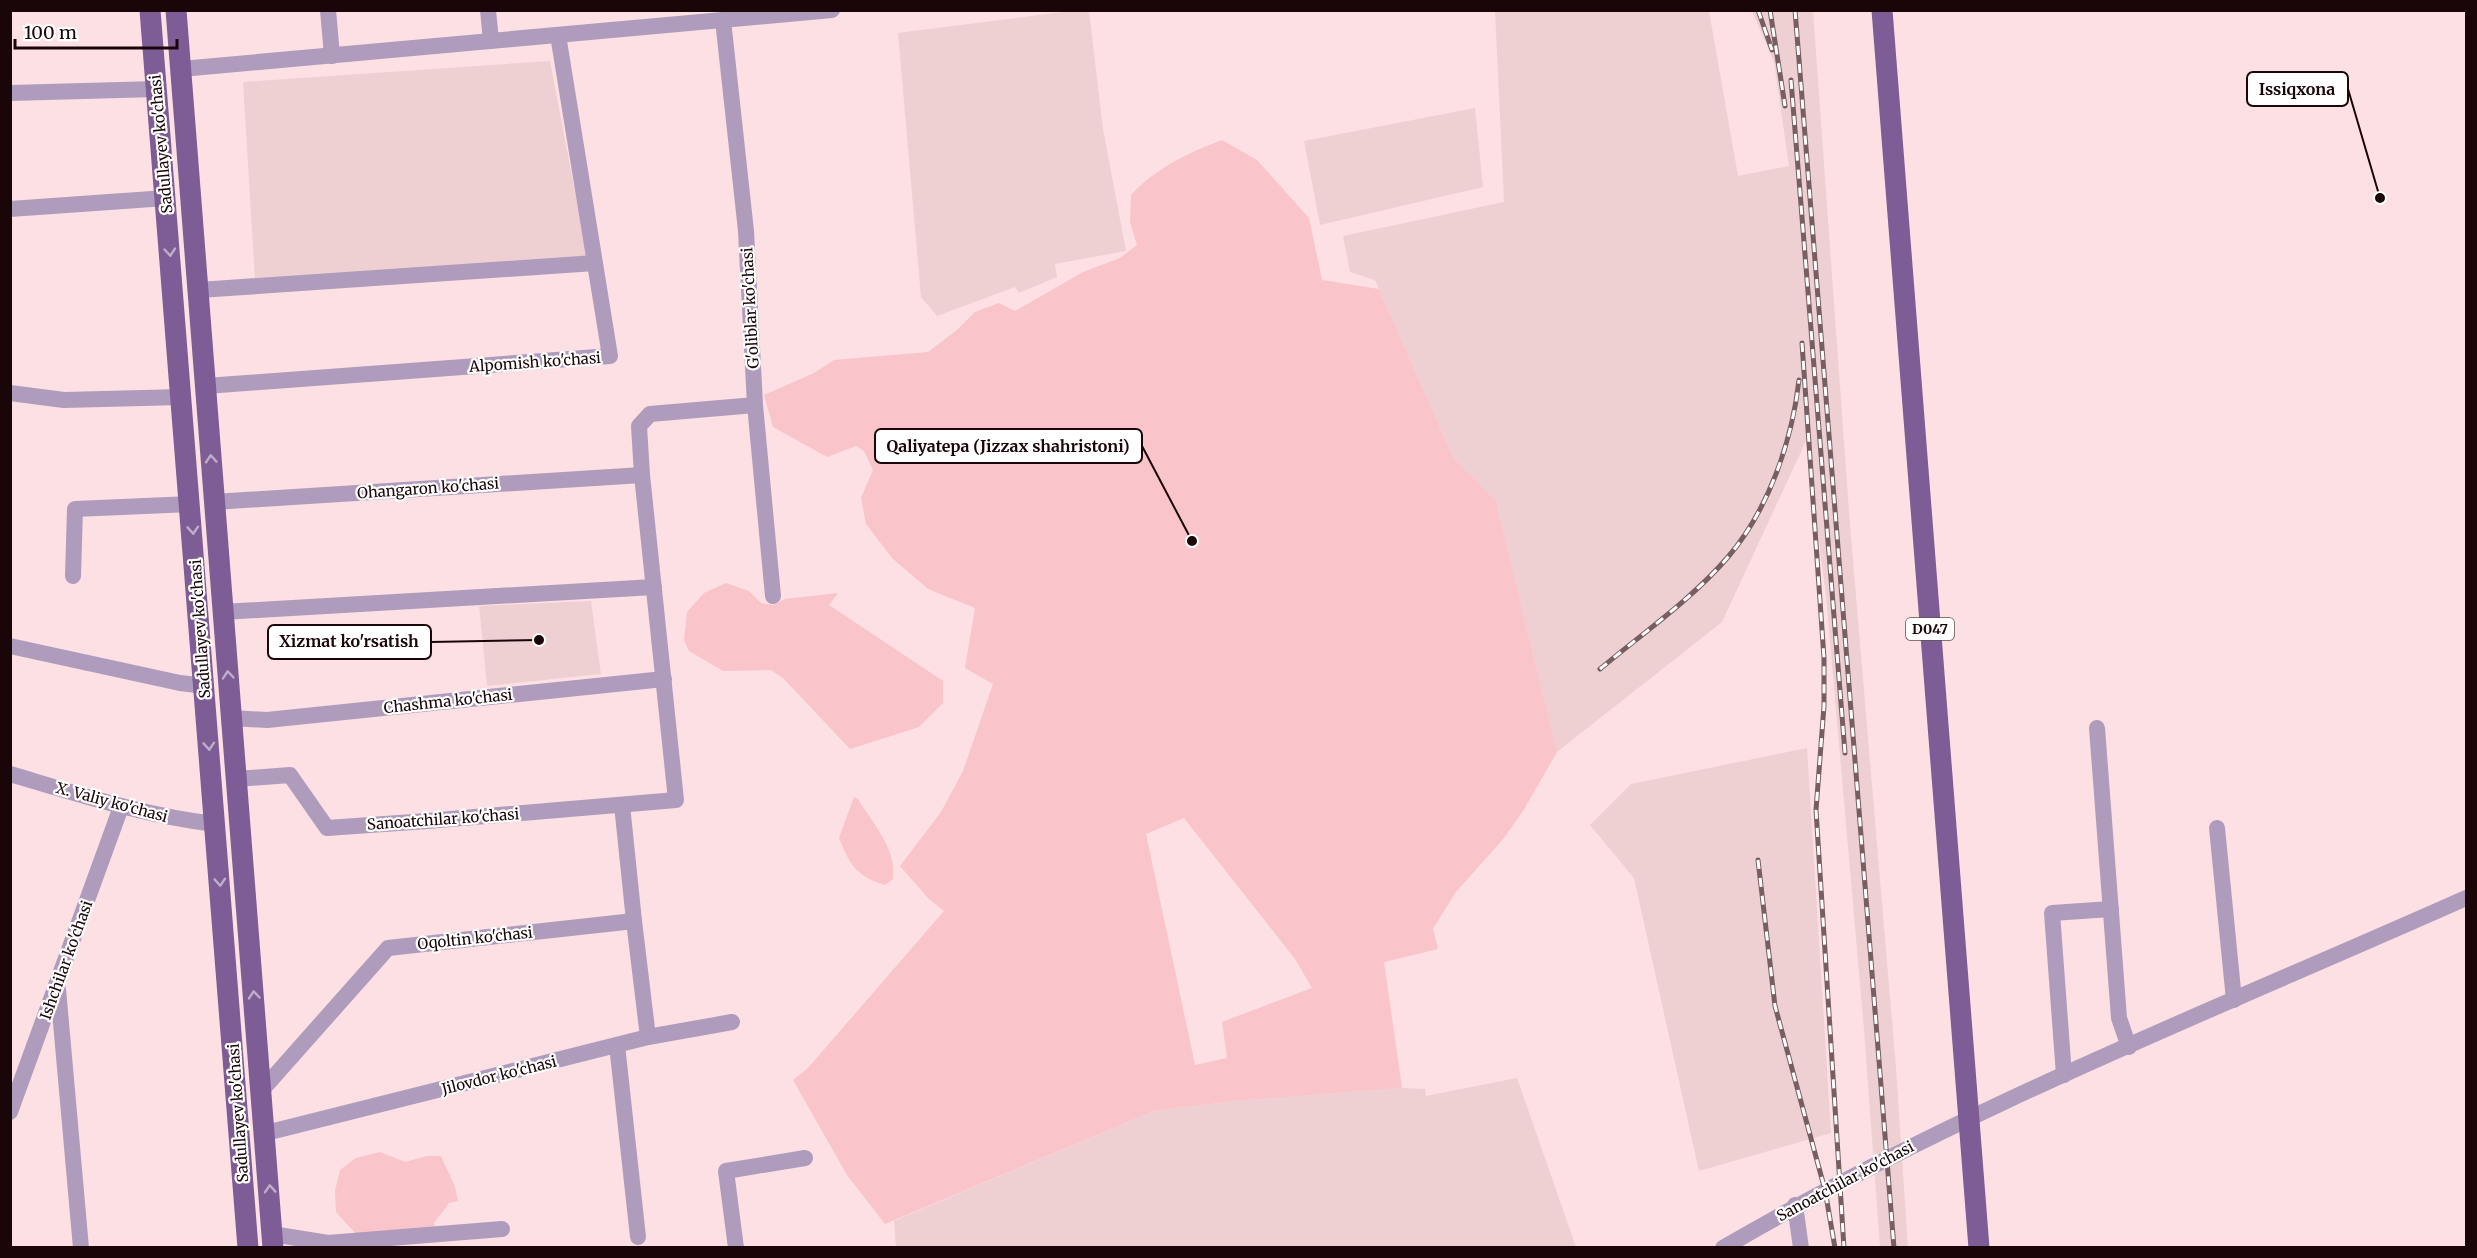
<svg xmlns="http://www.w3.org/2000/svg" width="2477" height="1258" viewBox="0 0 2477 1258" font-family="Merriweather,serif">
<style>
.built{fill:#eed0d3}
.green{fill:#f9c4ca;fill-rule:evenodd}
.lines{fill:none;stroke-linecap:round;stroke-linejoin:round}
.minor{stroke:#af9cbc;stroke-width:16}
.major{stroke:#7e5c95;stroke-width:21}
.rail-casing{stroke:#765e61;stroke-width:5}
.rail{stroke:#fff;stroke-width:3;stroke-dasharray:9;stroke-linecap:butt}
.oneway{stroke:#beaeca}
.labels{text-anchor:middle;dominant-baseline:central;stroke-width:4.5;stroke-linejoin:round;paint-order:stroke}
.shield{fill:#fff;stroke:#5f5052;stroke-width:1.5}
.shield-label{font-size:14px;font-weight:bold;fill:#1a0508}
.street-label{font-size:15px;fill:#1a0508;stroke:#fff}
.leader{fill:none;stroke:#1a0508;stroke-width:2}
.callout-dot{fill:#1a0508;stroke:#fff;stroke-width:2}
.callout{fill:#fff;stroke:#1a0508;stroke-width:2}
.callout-label{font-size:16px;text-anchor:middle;font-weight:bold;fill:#1a0508}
</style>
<rect width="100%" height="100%" fill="#fce0e3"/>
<g class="built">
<polygon points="1078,10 1089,11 1103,129 1126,251 1055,264 1057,277 1019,293 1015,287 937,316 921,297 898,33"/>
<polygon points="1495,11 1709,11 1738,176 1789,166 1774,62 1752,11 1813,11 1850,525 1896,1068 1908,1247 1880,1247 1864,1030 1826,596 1806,441 1722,622 1557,752 1496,501 1453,457 1375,280 1350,272 1343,236 1504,202"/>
<polygon points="550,61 588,259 255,281 243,82"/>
<polygon points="1475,108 1483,187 1320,225 1304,141"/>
<polygon points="591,601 601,674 487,686 479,606"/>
<polygon points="1807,748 1831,1133 1699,1171 1634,878 1590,825 1631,784"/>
<polygon points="1517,1078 1576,1247 896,1248 894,1221 1154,1111 1236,1101 1402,1088 1425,1089 1426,1096"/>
</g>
<g class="green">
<path d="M 1222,140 L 1257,160 L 1309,218 L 1322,280 L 1379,289 L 1453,457 L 1496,501 L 1557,752 L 1523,811 L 1504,838 L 1455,893 L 1433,929 L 1438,949 L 1384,962 L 1402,1088 L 1236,1101 L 1154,1111 L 885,1224 L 847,1175 L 793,1080 L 808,1068 L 944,911 L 929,899 L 900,866 L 941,812 L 963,771 L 993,684 L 965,668 L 975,608 L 928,589 L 892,558 L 866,524 L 861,498 L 873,470 L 864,451 L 856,446 L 827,457 L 773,427 L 764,395 L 814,373 L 834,360 L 928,352 L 957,330 L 975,312 L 999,303 L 1015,311 L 1083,272 L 1120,258 L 1137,245 L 1130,222 L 1131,195 C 1156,168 1188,153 1222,140 ZM 1184,818 L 1295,959 L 1312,988 L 1222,1022 L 1227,1058 L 1195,1065 L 1146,834 Z"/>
<polygon points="726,583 749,591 761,603 773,605 785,599 838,593 829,605 943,681 943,703 919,727 850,749 784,679 771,670 723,671 689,651 684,640 687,612 704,593"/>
<path d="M 854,797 L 858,799 C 873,824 897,849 893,879 L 885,885 C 856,876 850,865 839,838 Z"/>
<polygon points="380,1152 405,1162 427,1156 441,1156 455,1187 458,1201 449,1203 434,1223 436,1229 358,1236 336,1212 335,1191 340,1170 356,1158"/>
</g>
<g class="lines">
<g class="minor">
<polyline points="328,10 332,56"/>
<polyline points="488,10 491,41"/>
<polyline points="723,20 746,231 755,405 773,596"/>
<polyline points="181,69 832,10"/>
<polyline points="10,93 157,89"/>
<polyline points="10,209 166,198"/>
<polyline points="199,290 595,263"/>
<polyline points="206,386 610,356 558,35"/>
<polyline points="10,393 64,400 182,397"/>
<polyline points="214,502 642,475"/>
<polyline points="73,576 75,509 191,504"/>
<polyline points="222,612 654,587"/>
<polyline points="10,646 180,683 205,686"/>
<polyline points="231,718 267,720 664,679"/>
<polyline points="2097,728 2119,1018 2129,1047"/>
<path d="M 10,774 C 78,794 145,816 215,824"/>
<polyline points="236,779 290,775 327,828 427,821 676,800 642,475 639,426 650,414 755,405"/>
<polyline points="622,805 634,921"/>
<polyline points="2217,828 2234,1000"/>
<polyline points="58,989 81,1248"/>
<polyline points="617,1045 638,1237"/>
<polyline points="2064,1075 2052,913 2111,909"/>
<polyline points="262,1090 388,948 634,921 648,1037"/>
<polyline points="10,1112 121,807"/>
<polyline points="266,1133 648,1037 732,1022"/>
<polyline points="1795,1205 1801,1248"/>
<polyline points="272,1234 328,1243 502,1229"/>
<polyline points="736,1248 726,1171 805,1158"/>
<path d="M 1723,1248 C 1960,1109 2217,1009 2466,898"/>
</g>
<g class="major">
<polyline points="150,10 248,1248"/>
<polyline points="176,10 273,1248"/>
<polyline points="1882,10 1979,1248"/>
</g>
<defs>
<g id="rail">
<polyline points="1758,10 1772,50"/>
<polyline points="1770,10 1785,106"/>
<polyline points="1795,10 1894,1248"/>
<polyline points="1791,80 1845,753"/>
<polyline points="1802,343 1824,658 1824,706 1816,810 1844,1248"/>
<path d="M 1600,669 C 1643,633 1692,599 1728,557 C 1769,509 1792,441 1799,380"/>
<polyline points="1758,860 1775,1006 1825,1190 1835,1248"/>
</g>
</defs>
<use href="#rail" class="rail-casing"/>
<use href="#rail" class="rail"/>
</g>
<defs><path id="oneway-chevron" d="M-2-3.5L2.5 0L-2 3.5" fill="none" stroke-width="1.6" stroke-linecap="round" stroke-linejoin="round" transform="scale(1.5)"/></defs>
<g class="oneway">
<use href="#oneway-chevron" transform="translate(170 252) rotate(85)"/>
<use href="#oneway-chevron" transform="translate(211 459) rotate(-94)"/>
<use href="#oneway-chevron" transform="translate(193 530) rotate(86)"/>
<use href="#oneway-chevron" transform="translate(228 675) rotate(-95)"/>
<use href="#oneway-chevron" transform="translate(209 746) rotate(86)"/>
<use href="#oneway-chevron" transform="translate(220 882) rotate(86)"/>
<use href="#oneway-chevron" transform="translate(254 995) rotate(-95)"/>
<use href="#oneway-chevron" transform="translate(270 1189) rotate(-94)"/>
</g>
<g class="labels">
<rect class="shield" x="1906" y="618" width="48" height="22" rx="4.5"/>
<g class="shield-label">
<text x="1930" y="629">D047</text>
</g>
<g class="street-label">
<text transform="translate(161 144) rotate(-95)">Sadullayev ko'chasi</text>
<text transform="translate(750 308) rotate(-93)">G'oliblar ko'chasi</text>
<text transform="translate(535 362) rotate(-4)">Alpomish ko'chasi</text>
<text transform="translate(428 488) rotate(-4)">Ohangaron ko'chasi</text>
<text transform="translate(200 629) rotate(-94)">Sadullayev ko'chasi</text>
<text transform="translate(448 701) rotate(-6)">Chashma ko'chasi</text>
<text transform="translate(112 802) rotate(15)">X. Valiy ko'chasi</text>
<text transform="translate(443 819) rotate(-4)">Sanoatchilar ko'chasi</text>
<text transform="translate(475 938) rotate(-6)">Oqoltin ko'chasi</text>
<text transform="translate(66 960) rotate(-70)">Ishchilar ko'chasi</text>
<text transform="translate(499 1075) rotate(-14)">Jilovdor ko'chasi</text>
<text transform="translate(238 1113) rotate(-94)">Sadullayev ko'chasi</text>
<text transform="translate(1845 1181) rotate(-28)">Sanoatchilar ko'chasi</text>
</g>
</g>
<path class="leader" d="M2380 198L2348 89M1192 541L1142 446M539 640L431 642"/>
<g class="callout-dot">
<circle cx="2380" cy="198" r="6"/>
<circle cx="1192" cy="541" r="6"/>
<circle cx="539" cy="640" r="6"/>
</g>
<g class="callout">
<rect x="2247" y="72" width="101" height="34" rx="6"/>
<rect x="875" y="429" width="267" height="34" rx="6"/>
<rect x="268" y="625" width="163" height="34" rx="6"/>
</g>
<g class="callout-label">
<text x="2297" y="95">Issiqxona</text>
<text x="1008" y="452">Qaliyatepa (Jizzax shahristoni)</text>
<text x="349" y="647">Xizmat ko'rsatish</text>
</g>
<rect width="2477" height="1258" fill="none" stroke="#1a0508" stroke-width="24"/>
<path d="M15 39v9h162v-9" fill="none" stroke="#1a0508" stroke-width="3"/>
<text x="24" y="39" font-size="18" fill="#1a0508" stroke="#ffffff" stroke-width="4.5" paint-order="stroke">100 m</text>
</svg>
